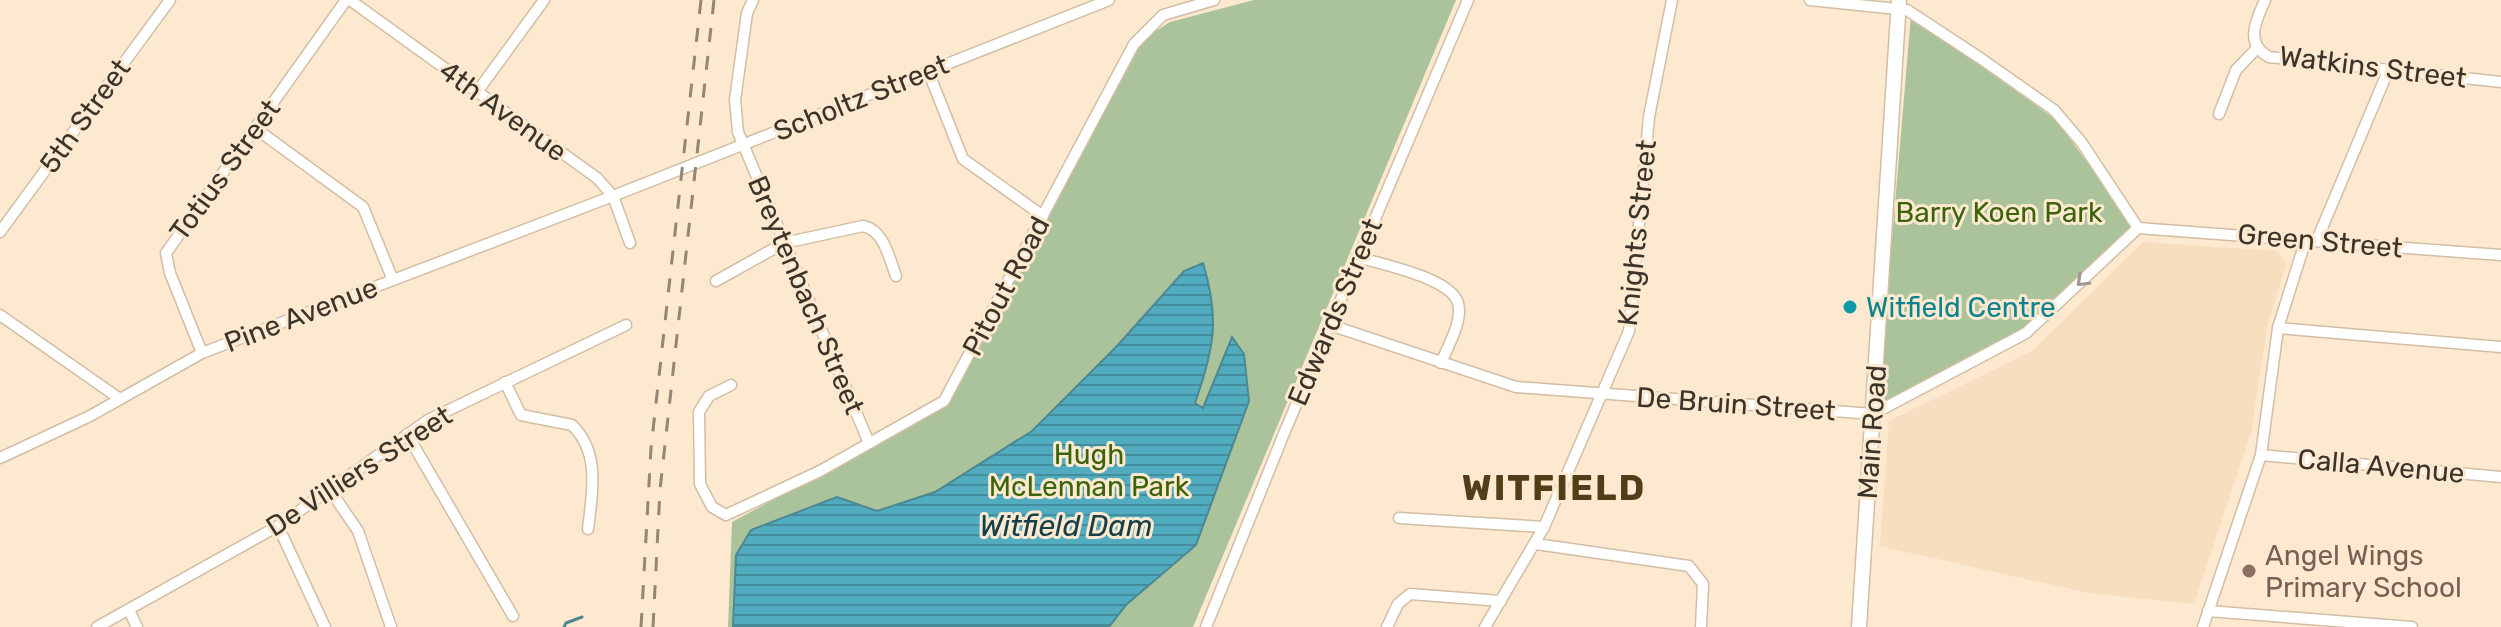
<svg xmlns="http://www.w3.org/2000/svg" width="2501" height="627" viewBox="0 0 2501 627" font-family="Rubik,sans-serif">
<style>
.built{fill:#f6debe}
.green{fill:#abc39b}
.water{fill:url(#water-rules);stroke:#4b8893;stroke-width:2}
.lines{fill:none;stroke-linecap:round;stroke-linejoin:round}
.stream{stroke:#4b8893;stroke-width:3}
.street-casing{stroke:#d1bea5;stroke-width:13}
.secondary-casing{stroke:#d1bea5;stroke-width:17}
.street{stroke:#fff;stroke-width:10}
.secondary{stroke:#fff;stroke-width:14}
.rail{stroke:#938675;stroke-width:3;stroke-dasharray:14 14;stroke-linecap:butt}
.oneway{stroke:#9d9a94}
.culture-dot{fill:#0f9aa8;stroke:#fde9cf;stroke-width:3}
.education-dot{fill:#8d6e63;stroke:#fde9cf;stroke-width:3}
.labels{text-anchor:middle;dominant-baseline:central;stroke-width:6;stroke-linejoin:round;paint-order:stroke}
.street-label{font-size:28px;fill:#3b342a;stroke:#fde9cf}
.park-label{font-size:28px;fill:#3b630b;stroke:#fde9cf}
.culture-label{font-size:28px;fill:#0d838f;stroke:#fde9cf;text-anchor:start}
.education-label{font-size:28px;fill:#785e54;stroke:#fde9cf;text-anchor:start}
.water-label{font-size:30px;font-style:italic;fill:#164049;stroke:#fde9cf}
.district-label{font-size:36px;font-weight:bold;letter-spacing:2px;fill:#513d18;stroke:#fde9cf}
</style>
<defs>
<pattern id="water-rules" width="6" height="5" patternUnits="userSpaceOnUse" patternTransform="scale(2)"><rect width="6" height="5" fill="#52acc0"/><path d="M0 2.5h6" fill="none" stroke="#458d9c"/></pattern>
</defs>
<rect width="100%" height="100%" fill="#fde9cf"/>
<polygon class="built" points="2143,242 2278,251 2286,264 2267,327 2251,433 2194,604 2089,593 1880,546 1889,421 2032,351"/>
<g class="green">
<polygon points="1254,0 1456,0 1193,627 728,627 732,522 946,406 1139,42 1170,22"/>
<polygon points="1911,15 2056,120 2133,224 2020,331 1878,405"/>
</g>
<path class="water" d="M 1203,263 C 1220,319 1214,349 1195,403 L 1203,408 L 1232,337 L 1244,354 L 1249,401 L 1196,545 L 1126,605 L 1109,627 L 733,627 L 736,555 L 751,530 L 837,497 L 877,511 L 935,492 L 1032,431 L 1117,346 L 1184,271 Z"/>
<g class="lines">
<polyline class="stream" points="564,627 566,623 582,617"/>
<defs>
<g id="street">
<polyline points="350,0 597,178 613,196 630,243"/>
<polyline points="753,0 747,13 735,100 738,132 869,443"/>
<polyline points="1810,0 1907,10 1980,58 2054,110 2082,143 2138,228"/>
<path d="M 2265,0 C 2256,21 2244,43 2269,57 L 2501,82"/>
<polyline points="928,71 963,159 1043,216"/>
<polyline points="477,92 544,0"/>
<polyline points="2219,114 2236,70 2257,48"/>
<polyline points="255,128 363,207 393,280"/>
<polyline points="2138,228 2501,255"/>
<polyline points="0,232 170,0"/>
<polyline points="2317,240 2388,71"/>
<path d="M 1357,257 C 1381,264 1451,278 1458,303 C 1463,321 1448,346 1441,363"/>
<path d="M 716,281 L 784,243 L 863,226 C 884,230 889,258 896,276"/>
<polyline points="0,315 120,399"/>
<polyline points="1330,325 1516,387 1873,414 2026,333 2138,228"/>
<polyline points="2278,328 2501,347"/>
<polyline points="202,353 170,273 166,253 346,0"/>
<path d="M 505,382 L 521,415 L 572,425 C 601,453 592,494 588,529"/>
<polyline points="731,385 709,396 699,412 700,484 712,507 726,515 820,471 944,401 1134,44 1163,15 1214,0"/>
<polyline points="407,434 513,616"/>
<polyline points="2261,455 2501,477"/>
<polyline points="0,458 90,416 202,353 613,196 1109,0"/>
<polyline points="330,490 358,531 391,627"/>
<polyline points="1399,518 1544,527"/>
<polyline points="278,526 325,627"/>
<polyline points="1536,544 1689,566 1703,584 1701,627"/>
<polyline points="129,610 137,627"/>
<polyline points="2208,611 2412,627"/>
<polyline points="97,627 278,526 428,420 626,325"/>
<polyline points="1206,627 1285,431 1468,0"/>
<polyline points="1387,627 1398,604 1410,594 1501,601"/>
<polyline points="1485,627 1544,527 1629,331 1649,117 1672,0"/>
<polyline points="2203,627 2261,455 2278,328 2306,239"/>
</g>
<polyline id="secondary" points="1859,627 1899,0"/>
</defs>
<use href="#street" class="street-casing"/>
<use href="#secondary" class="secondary-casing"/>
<use href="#street" class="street"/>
<use href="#secondary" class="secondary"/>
<g class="rail">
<polyline points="641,627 651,448 701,0"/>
<polyline points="653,627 660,490 714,0"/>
</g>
</g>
<defs><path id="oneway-chevron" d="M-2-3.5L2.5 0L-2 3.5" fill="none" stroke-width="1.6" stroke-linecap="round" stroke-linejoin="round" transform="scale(2)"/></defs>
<use class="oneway" href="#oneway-chevron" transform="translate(2082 281) rotate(136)"/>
<circle class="culture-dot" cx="1850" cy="307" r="8"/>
<circle class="education-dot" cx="2249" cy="571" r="8"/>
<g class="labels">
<g class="street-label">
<text transform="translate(2373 67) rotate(7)">Watkins Street</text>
<text transform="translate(861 98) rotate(-22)">Scholtz Street</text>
<text transform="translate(503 111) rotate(36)">4th Avenue</text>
<text transform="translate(85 116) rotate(-54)">5th Street</text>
<text transform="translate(225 170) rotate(-54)">Totius Street</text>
<text transform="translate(1637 233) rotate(-84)">Knights Street</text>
<text transform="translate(2320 241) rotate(5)">Green Street</text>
<text transform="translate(1006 286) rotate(-62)">Pitout Road</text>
<text transform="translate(806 295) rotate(67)">Breytenbach Street</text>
<text transform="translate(1335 312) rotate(-67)">Edwards Street</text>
<text transform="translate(301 315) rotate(-21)">Pine Avenue</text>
<text transform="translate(1736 404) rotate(4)">De Bruin Street</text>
<text transform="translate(1872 432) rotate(-86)">Main Road</text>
<text transform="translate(2381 466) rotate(5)">Calla Avenue</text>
<text transform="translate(359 471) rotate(-33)">De Villiers Street</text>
</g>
<g class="park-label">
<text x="1999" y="212">Barry Koen Park</text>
<text x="1089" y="454">Hugh<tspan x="1089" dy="32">McLennan Park</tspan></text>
</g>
<g class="culture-label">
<text x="1866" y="307">Witfield Centre</text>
</g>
<g class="education-label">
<text x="2265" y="555">Angel Wings<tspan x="2265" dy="32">Primary School</tspan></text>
</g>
<g class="water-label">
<text x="1066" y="526">Witfield Dam</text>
</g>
<g class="district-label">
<text x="1554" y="487">WITFIELD</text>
</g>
</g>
</svg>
